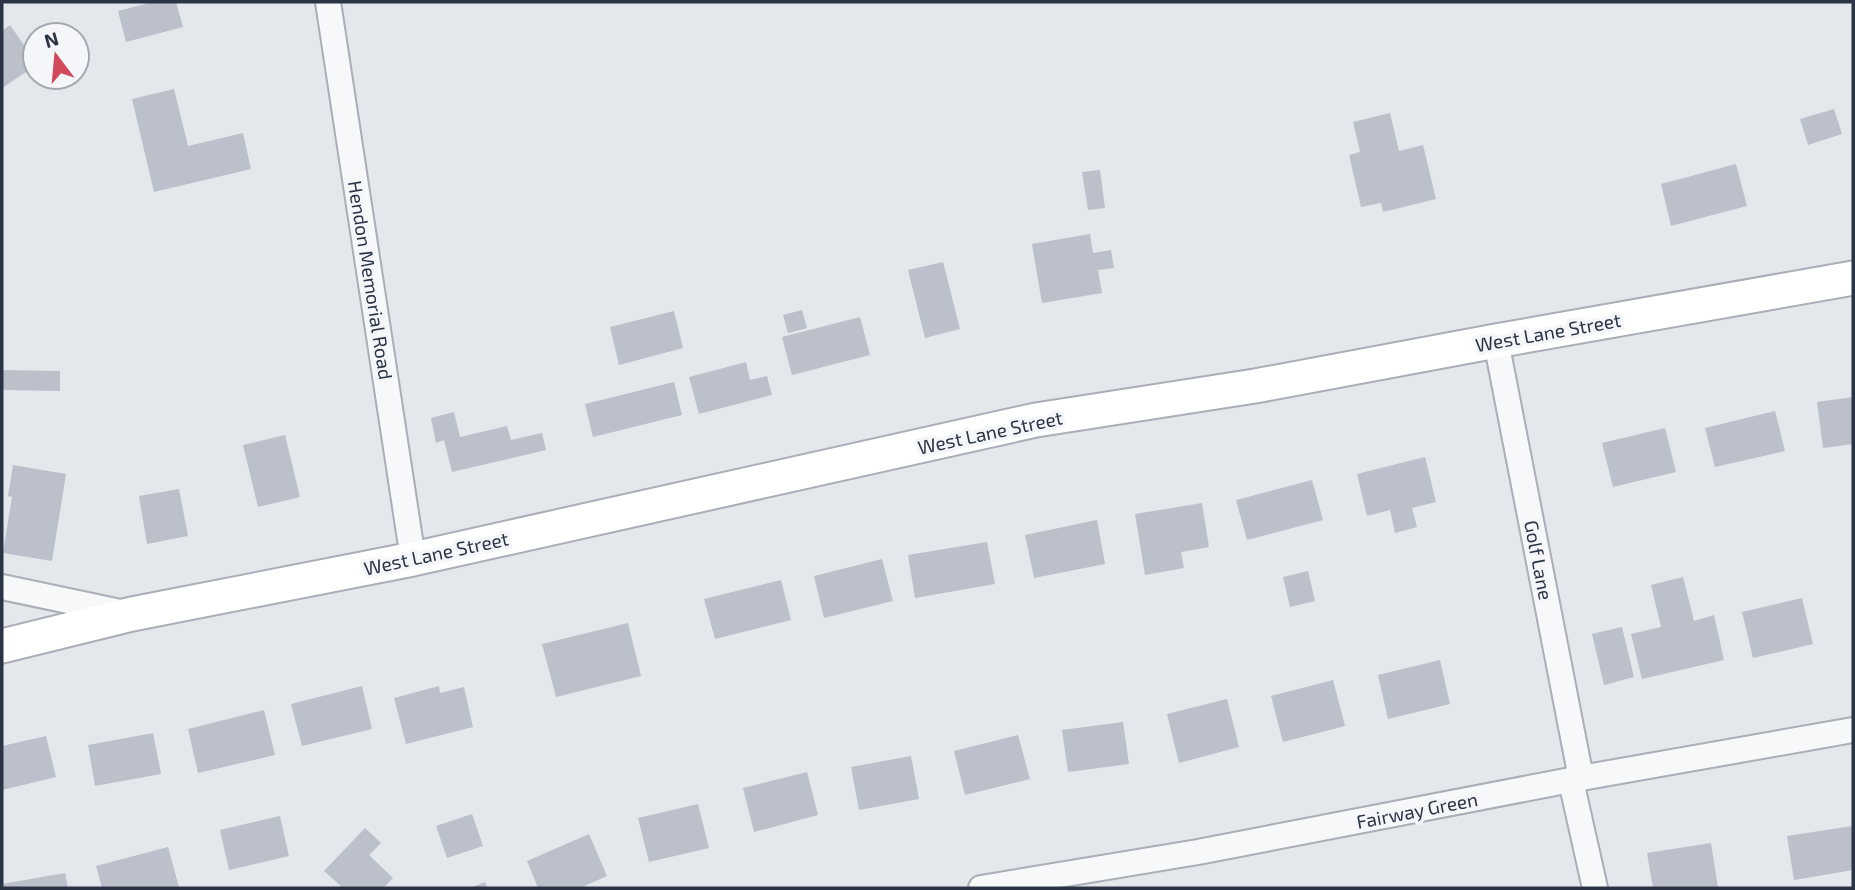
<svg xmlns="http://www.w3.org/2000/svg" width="1855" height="890" viewBox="0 0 1855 890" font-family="'Exo 2',sans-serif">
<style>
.building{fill:#bbc0ca}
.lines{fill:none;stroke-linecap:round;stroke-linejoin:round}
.street-casing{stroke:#a9aeb7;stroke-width:28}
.secondary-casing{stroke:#a9aeb7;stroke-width:37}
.street{stroke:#f7f8fa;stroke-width:24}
.secondary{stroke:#fff;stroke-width:33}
.labels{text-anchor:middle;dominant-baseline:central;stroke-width:7;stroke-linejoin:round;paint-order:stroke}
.street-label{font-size:19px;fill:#2b3445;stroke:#f4f6f9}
</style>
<rect width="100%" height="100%" fill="#e4e7ec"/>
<g class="building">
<polygon points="153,2 176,2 183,27 126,42 118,11"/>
<polygon points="10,25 35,61 35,66 2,88 2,31"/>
<polygon points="174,89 188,146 243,133 251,169 154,192 132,99"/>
<polygon points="1834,109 1842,134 1808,145 1800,119"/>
<polygon points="1390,113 1399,151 1423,145 1436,199 1383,212 1381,203 1361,207 1349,155 1360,152 1353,122"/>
<polygon points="1736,164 1747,206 1671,226 1661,184"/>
<polygon points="1100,170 1105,208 1088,210 1082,172"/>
<polygon points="1090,234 1093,253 1111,250 1114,268 1098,270 1102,293 1042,303 1032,244"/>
<polygon points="943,262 960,329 925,338 908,270"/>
<polygon points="802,310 807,328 788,333 783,315"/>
<polygon points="674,311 683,348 619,365 610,327"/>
<polygon points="860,317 870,355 792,375 782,337"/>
<polygon points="746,362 750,380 767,376 772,395 699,414 689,377"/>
<polygon points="2,370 60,371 60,391 2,390"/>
<polygon points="674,382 682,415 593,437 585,404"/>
<polygon points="1853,397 1853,444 1823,448 1817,402"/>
<polygon points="1775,411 1785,451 1715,467 1705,428"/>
<polygon points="454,412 460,437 507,426 511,440 542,433 546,450 452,472 444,440 436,443 431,418"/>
<polygon points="1665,428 1676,472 1613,487 1602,443"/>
<polygon points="285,435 300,497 258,507 243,445"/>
<polygon points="1425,457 1436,502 1412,508 1417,527 1395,533 1390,510 1367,516 1357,474"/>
<polygon points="13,465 66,474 52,561 3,553 12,497 8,496"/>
<polygon points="1312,480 1323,520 1247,540 1236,500"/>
<polygon points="179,489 188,536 147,544 139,496"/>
<polygon points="1202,503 1209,547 1181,552 1184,568 1145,575 1135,514"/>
<polygon points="1097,520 1105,564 1034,578 1025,535"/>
<polygon points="987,542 995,584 915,598 908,555"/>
<polygon points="882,559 893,601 824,618 814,576"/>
<polygon points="1308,571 1315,601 1290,607 1283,577"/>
<polygon points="1683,577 1694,621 1714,615 1724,660 1642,679 1631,634 1661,627 1651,585"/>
<polygon points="781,580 791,620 715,639 704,599"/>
<polygon points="1802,598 1813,644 1753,658 1742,612"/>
<polygon points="628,623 641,676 556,697 542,644"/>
<polygon points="1622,627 1634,677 1604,685 1592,634"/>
<polygon points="1440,660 1450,704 1388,719 1378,675"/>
<polygon points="1333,680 1345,726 1283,742 1271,696"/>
<polygon points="362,686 372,729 302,746 291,704"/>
<polygon points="439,686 440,693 464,687 473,727 406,744 394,698"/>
<polygon points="1227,699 1239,747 1179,763 1167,714"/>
<polygon points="264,710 275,755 198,773 188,729"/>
<polygon points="1123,722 1129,764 1068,772 1062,730"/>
<polygon points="153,733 161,774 95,786 88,745"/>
<polygon points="1018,735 1030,779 965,795 954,751"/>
<polygon points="46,736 56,777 2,790 2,746"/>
<polygon points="911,756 919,799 859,810 851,767"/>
<polygon points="807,772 818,815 754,832 743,788"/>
<polygon points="698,804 709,848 649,862 638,818"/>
<polygon points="472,814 483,846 447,858 436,826"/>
<polygon points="280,816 289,856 229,870 220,830"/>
<polygon points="1852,826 1853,870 1794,880 1787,836"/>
<polygon points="365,828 381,843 369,855 393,878 383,888 343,888 324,871"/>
<polygon points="589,834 607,876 580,888 538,888 527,861"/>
<polygon points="1711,843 1718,888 1653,888 1647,853"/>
<polygon points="168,847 179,887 102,888 96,866"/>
<polygon points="65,873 68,888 2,888 2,884"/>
<polygon points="485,882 487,888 470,888"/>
</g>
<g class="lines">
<defs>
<g id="street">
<polyline points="328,2 413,559"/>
<polyline points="1496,341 1581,778"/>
<polyline points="2,587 125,613"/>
<polyline points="1571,781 1595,888"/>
<polyline points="981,888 1198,852 1581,778 1853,730"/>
</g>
<polyline id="secondary" points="2,646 132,614 413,559 1036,420 1255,386 1496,341 1853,278"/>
</defs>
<use href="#street" class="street-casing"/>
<use href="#secondary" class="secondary-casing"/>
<use href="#street" class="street"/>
<use href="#secondary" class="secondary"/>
</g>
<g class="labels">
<g class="street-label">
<text transform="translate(371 280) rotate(81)">Hendon Memorial Road</text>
<text transform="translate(1548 332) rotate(-10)">West Lane Street</text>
<text transform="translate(990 432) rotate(-12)">West Lane Street</text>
<text transform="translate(436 553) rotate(-12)">West Lane Street</text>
<text transform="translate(1539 560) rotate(79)">Golf Lane</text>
<text transform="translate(1417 810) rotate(-11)">Fairway Green</text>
</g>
</g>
<rect width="1855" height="890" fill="none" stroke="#2b3445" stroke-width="7"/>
<g transform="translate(56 56) rotate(344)"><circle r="33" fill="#f4f6f9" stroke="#a4a8b1" stroke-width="2"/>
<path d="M0-5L12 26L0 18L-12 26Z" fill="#d1495b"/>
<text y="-10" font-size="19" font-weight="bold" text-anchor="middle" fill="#2b3445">N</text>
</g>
</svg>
